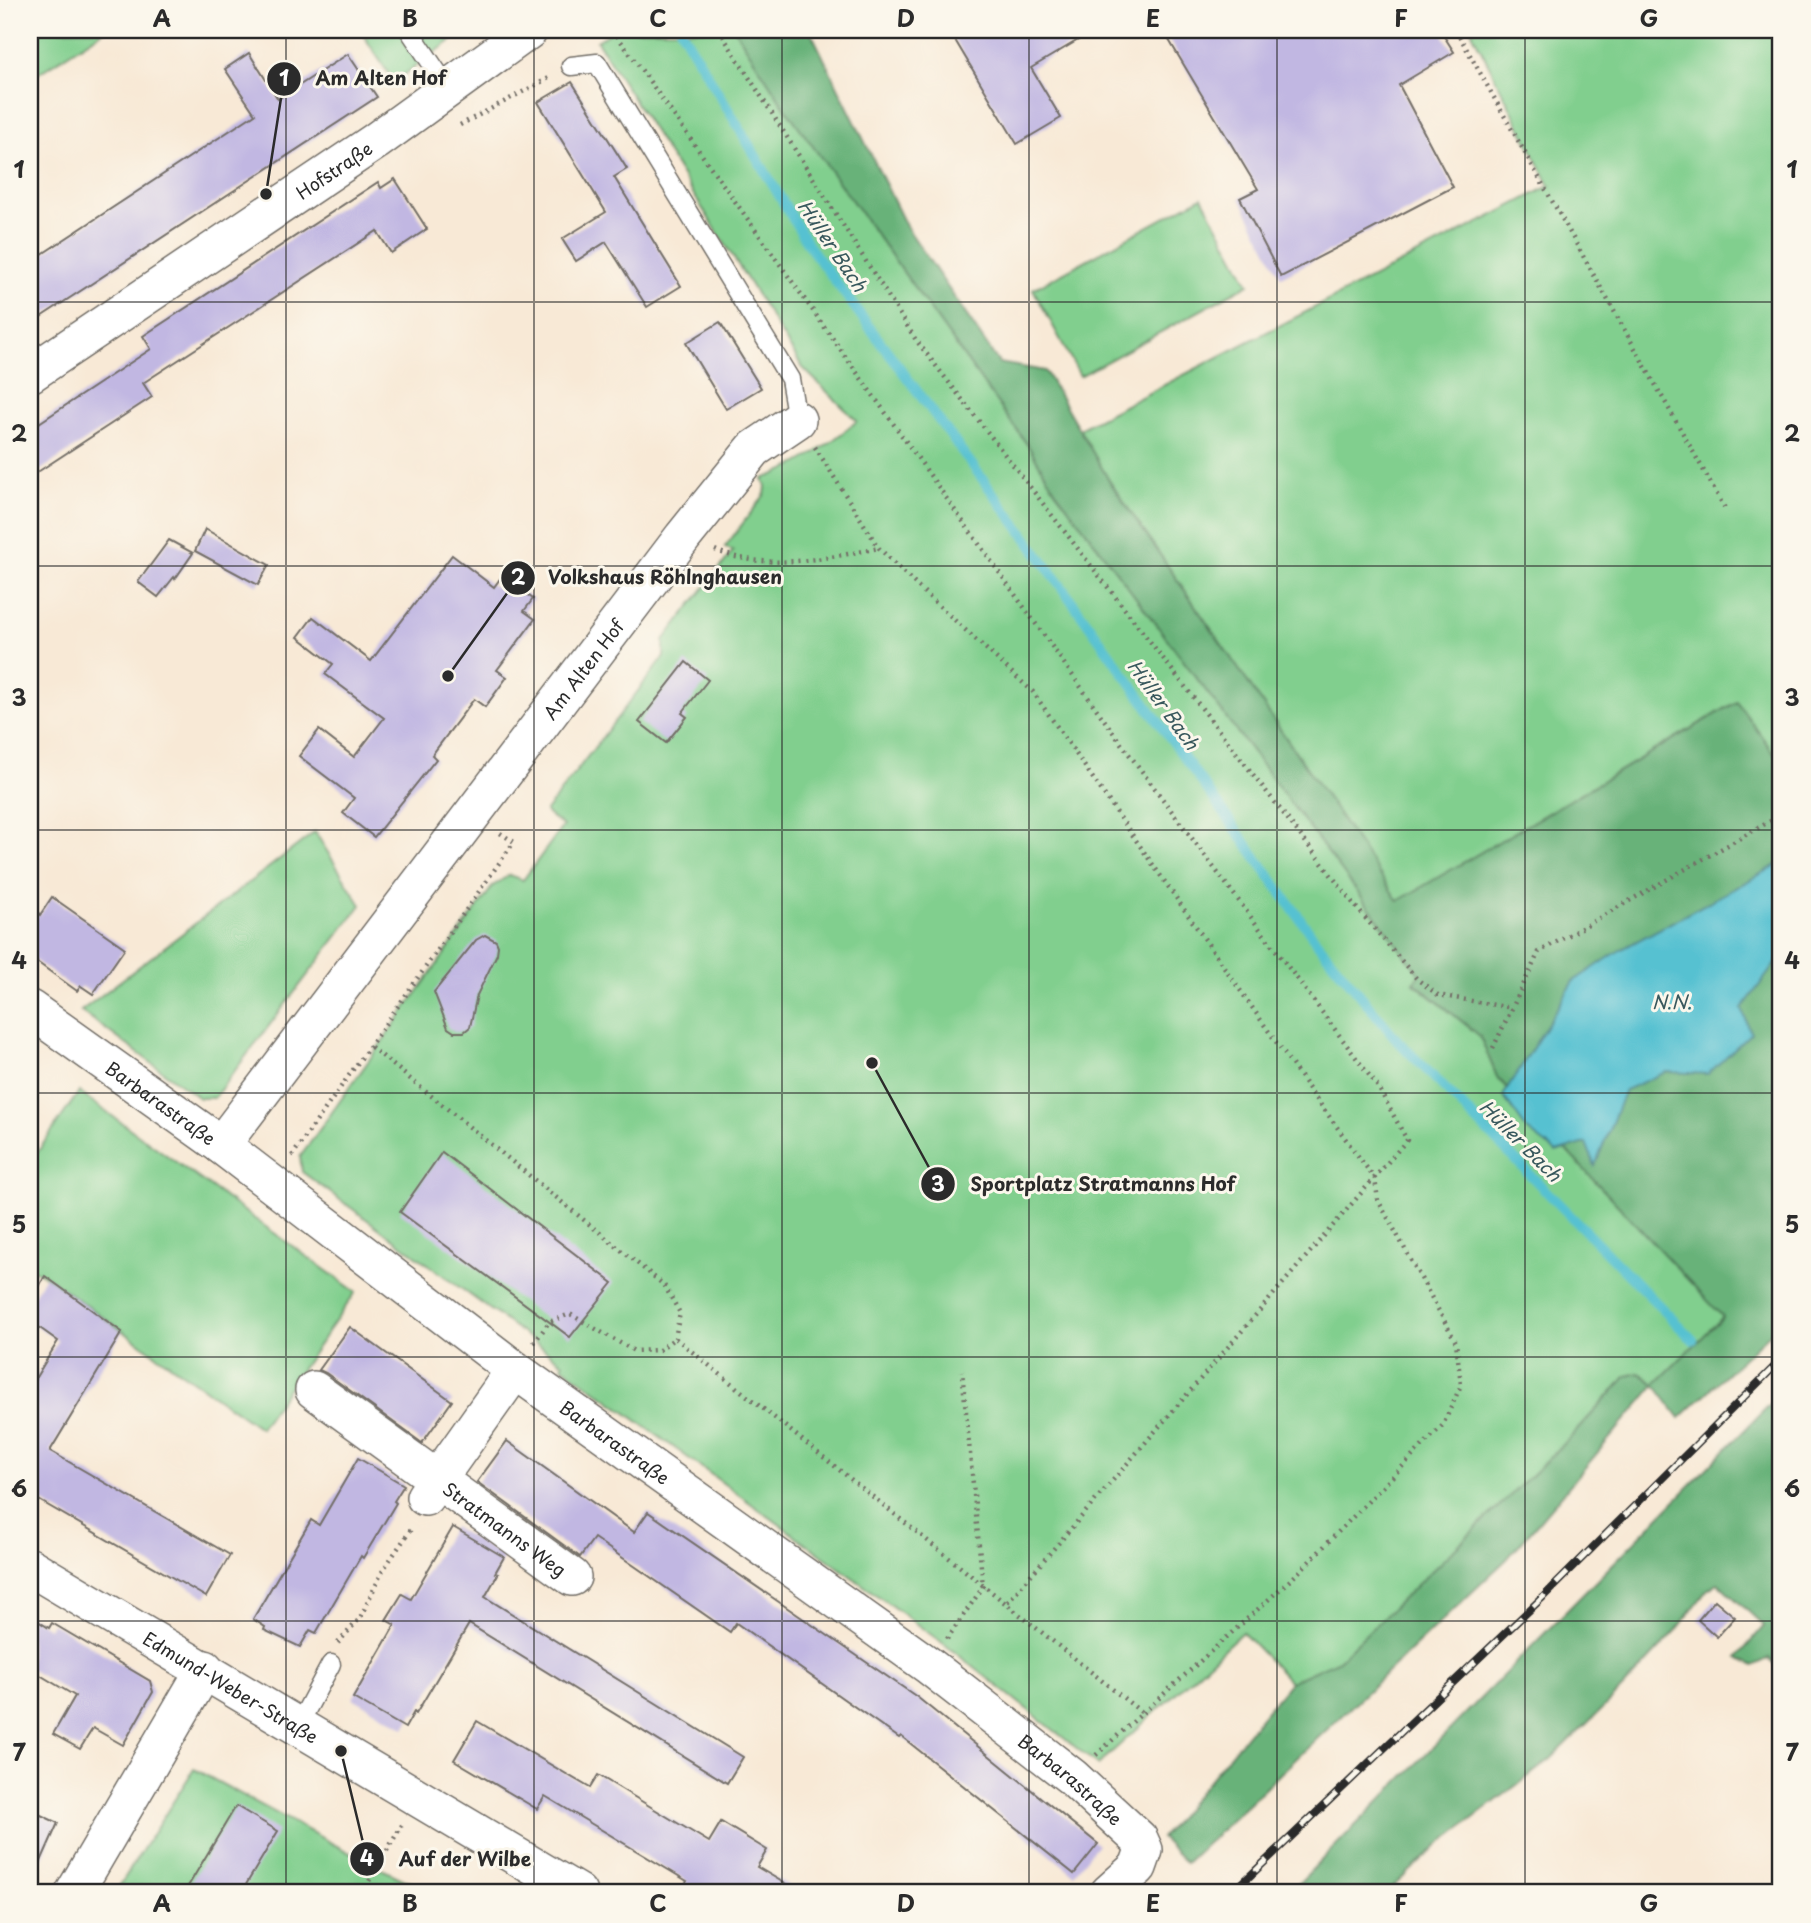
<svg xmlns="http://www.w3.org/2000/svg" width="1811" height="1923" viewBox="0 0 1811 1923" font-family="'Playpen Sans',sans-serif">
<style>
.green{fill:#81cf8e;stroke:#567d5c;stroke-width:2}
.forest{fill:#68b279;stroke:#4a6e52;stroke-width:2}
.water{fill:#56c1d1;stroke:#40767e;stroke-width:2}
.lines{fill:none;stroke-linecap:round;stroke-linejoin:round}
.stream{stroke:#56c1d1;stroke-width:10}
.building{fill:#c1b7e2}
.lane-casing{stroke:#736e67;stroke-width:21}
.street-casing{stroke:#736e67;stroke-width:40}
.path{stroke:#736e67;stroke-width:4.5;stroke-dasharray:2 5;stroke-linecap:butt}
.lane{stroke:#fff;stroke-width:18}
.street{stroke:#fff;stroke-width:37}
.rail-casing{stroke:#2b2b2b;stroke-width:8}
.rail{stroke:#fbf7ec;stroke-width:5;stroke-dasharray:16;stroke-linecap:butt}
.grid{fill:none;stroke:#2b2b2b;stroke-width:2;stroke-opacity:0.55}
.labels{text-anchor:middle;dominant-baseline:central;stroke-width:6;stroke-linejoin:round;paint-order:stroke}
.street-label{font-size:18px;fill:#2b2b2b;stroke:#fbf7ec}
.water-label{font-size:19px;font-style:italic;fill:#38585d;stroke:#fbf7ec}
.leader{fill:none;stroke:#2b2b2b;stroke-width:2.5}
.callout-dot{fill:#2b2b2b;stroke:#fbf7ec;stroke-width:2.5}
.mark-label{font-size:21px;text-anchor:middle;font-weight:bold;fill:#fff}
.callout-label{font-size:19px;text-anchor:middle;font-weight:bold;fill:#2b2b2b;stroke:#fbf7ec;stroke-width:6;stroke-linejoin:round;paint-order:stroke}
.neatline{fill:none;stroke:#2b2b2b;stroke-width:2.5}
.grid-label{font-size:23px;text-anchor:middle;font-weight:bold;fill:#2b2b2b}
</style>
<rect width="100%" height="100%" fill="#fbf7ec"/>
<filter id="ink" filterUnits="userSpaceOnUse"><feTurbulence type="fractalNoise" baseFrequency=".0143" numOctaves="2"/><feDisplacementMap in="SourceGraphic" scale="14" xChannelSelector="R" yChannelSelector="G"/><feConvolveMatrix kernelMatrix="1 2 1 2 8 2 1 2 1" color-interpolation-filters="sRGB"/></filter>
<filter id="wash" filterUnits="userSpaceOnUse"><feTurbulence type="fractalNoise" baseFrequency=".00686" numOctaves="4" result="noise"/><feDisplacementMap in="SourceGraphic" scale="28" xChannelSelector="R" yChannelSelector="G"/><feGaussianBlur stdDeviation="1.57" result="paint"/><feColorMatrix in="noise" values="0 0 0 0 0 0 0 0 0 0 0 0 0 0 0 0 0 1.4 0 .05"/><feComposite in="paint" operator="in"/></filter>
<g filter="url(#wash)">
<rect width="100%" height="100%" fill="#f8e9d6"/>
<g class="green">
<polygon points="30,30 105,30 30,79"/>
<polygon points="360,30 466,30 394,82"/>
<path d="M 614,30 L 735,30 L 784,106 L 1029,447 L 1055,490 L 1420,975 L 1414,983 L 1480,1036 L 1497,1077 L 1693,1285 L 1720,1303 L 1723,1317 L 1655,1384 L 1640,1373 L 1627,1376 L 1568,1440 L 1339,1660 L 1290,1682 L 1242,1632 L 1098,1765 L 948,1647 L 562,1366 L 563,1363 L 302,1172 L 300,1157 L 493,886 L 509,875 L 523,880 L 563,826 L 545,812 L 664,657 L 664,640 L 733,551 L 725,547 L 765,494 L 766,487 L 763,479 C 801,465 826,447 857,421 L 803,368 L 597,41 Z"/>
<polygon points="1471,30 1781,30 1781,752 1776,756 1736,702 1398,901 1110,482 1079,429 1550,186"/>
<polygon points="1202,197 1249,284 1080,376 1033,289"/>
<polygon points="315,832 361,905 214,1098 199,1098 81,1011"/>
<polygon points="79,1092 356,1292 260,1428 45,1276 30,1268 30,1163"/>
<polygon points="194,1769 363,1860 432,1893 115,1893"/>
</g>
<g class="forest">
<polygon points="735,30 810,30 906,226 999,363 1045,371 1110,482 1398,901 1737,702 1775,755 1781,752 1781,1323 1680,1418 1655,1385 1507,1559 1186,1863 1161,1838 1290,1682 1339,1660 1568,1440 1627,1376 1639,1373 1655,1384 1723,1317 1497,1077 1480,1036 1414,982 1420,975 1055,490 1029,447 784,106"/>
<polygon points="1781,1393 1781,1669 1769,1658 1754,1666 1737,1658 1764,1626 1718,1583 1707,1590 1676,1631 1622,1689 1551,1759 1441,1843 1386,1893 1289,1893"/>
</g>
<polygon class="water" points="1781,863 1781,956 1742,1009 1751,1033 1708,1074 1666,1072 1625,1090 1595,1166 1586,1143 1556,1152 1527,1130 1503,1096 1574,981 1620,950"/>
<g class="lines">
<polyline class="stream" points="681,30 809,246 1025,536 1319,945 1398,1041 1693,1340"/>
</g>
<g id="blocks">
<g class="building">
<polygon points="949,30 1095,30 1031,68 1061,118 1017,144"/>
<polygon points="1163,30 1440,30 1454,52 1399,85 1453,187 1281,277 1240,198 1258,189"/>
<polygon points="249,53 278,99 348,54 377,97 30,324 30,262 255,114 225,69"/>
<polygon points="572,82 627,169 614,177 681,286 647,307 606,242 576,261 562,239 606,212 538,102"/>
<polygon points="395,179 427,229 391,253 377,231 143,383 152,397 30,477 30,429 151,349 143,336 378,182 381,188"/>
<polygon points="720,322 761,388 726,409 686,343"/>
<polygon points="205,529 269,565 258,585 195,551"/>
<polygon points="169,540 193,553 175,579 174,577 158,597 138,582"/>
<polygon points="452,555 494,587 502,576 533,599 524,611 535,619 497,670 507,677 485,707 474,699 432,755 436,759 374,837 343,813 354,798 299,756 319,730 354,757 384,718 325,674 333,664 298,637 313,617 371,661"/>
<polygon points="686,662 708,680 682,713 687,717 666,743 639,722"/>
<polygon points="52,897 125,948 93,994 81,986 77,991 30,957 30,908 40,915"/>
<polygon points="485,935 496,941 498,946 497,954 477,995 470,1027 464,1032 454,1032 448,1028 434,992 476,940"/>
<polygon points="442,1152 613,1283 570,1337 400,1212"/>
<polygon points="45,1276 122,1332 50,1451 230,1555 206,1597 30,1495 30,1387 58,1341 30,1321 30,1302"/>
<polygon points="350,1327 452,1401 422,1443 326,1373 319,1370"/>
<polygon points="507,1441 634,1532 648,1512 917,1697 1098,1844 1074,1874 901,1736 899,1738 736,1623 730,1632 594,1538 580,1557 477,1482"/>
<polygon points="358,1458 404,1485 394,1501 396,1503 363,1558 361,1556 316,1633 310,1630 300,1647 264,1630 265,1627 253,1619 311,1520 319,1525"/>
<polygon points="453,1527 504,1557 495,1573 498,1574 485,1597 743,1757 727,1783 469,1624 416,1714 414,1712 405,1728 353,1698 395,1625 386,1620 402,1594 411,1599"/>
<polygon points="1715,1600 1735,1617 1717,1637 1698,1620"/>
<polygon points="30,1616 49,1628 52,1623 150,1681 153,1692 123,1745 93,1728 80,1749 53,1734 75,1696 30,1669"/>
<polygon points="477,1721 590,1788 598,1775 709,1842 721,1822 767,1850 757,1867 801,1893 679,1893 687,1881 545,1796 537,1809 454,1760"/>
<polygon points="236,1806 278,1831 241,1893 184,1893"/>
<polygon points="30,1810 58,1823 30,1886"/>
</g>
</g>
</g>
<g filter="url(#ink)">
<use href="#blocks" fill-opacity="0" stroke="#736e67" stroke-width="2"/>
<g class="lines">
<defs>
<g id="lane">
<polyline points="409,30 448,88"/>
<polyline points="571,66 597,63 790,379 797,420"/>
<polyline points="298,1726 331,1664"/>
</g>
<g id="street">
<path id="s1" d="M 30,374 L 376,141 L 529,30"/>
<path id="s2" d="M 30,1009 L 221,1145 L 515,1370 L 928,1665 L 1072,1777 L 1139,1839 L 1144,1850 L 1138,1867 L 1109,1893"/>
<path id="s3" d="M 221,1145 L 683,537 L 754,449 L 797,420"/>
<path id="s4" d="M 314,1390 L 572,1577"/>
<polyline points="425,1497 515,1370"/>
<path id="s5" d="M 30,1567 L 578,1893"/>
<polyline points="74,1893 205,1669"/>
</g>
</defs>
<use href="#lane" class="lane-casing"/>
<use href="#street" class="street-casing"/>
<g class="path">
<polyline points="613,30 1120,742 1378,1087 1407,1140 1005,1605"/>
<polyline points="719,30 916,340 1356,907 1417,979 1438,995 1512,1008"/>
<polyline points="1456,30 1727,512"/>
<polyline points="460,125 551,77"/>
<polyline points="815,447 879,548 912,581 1033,692 1304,1082 1375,1179 1378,1200 1456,1342 1461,1385 1443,1425 1298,1573 1096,1755"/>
<path d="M 715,550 C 766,572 827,558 879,548"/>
<polyline points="371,1047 664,1285 680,1313 675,1338"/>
<polyline points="1493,1048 1539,952 1781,815"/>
<polyline points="292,1156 514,842 500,833"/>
<polyline points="534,1343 549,1322 570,1314 634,1351 659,1350 675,1338 1141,1712"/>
<polyline points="947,1639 983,1587 962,1371"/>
<polyline points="338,1643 360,1618 383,1570 412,1528"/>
<polyline points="362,1893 402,1825"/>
</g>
<use href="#lane" class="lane"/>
<use href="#street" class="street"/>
<defs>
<g id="rail">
<polyline points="1232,1893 1543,1597 1781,1360"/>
<polyline points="1273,1893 1276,1891"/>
</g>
</defs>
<use href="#rail" class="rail-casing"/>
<use href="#rail" class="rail"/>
</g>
</g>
<path class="grid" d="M 286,30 L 286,1893M 534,30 L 534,1893M 782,30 L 782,1893M 1029,30 L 1029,1893M 1277,30 L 1277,1893M 1525,30 L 1525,1893M 30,302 L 1781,302M 30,566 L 1781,566M 30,830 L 1781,830M 30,1093 L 1781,1093M 30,1357 L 1781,1357M 30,1621 L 1781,1621"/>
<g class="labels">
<g class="street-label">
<text stroke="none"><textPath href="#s1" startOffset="366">Hofstraße</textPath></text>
<text stroke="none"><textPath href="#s3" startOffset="598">Am Alten Hof</textPath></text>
<text stroke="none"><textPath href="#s2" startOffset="161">Barbarastraße</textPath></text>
<text stroke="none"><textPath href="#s2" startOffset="728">Barbarastraße</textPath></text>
<text stroke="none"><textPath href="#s4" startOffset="236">Stratmanns Weg</textPath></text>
<text stroke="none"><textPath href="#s5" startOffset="234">Edmund-Weber-Straße</textPath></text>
<text stroke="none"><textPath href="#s2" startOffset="1295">Barbarastraße</textPath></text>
</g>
<g class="water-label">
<text transform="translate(833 245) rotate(56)">Hüller Bach</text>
<text transform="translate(1164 704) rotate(54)">Hüller Bach</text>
<text x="1672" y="1001">N.N.</text>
<text transform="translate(1521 1140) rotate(45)">Hüller Bach</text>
</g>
</g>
<path class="leader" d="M266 194L284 79M448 676L518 578M872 1063L938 1184M341 1751L367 1859"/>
<g class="callout-dot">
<circle cx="266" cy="194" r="7"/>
<circle cx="448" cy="676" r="7"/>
<circle cx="872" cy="1063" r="7"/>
<circle cx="341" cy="1751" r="7"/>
<circle cx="284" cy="79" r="18"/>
<circle cx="518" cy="578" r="18"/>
<circle cx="938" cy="1184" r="18"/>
<circle cx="367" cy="1859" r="18"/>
</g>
<g class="mark-label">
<text x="284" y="86">1</text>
<text x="518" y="585">2</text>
<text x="938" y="1192">3</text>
<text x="367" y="1866">4</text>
</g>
<g class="callout-label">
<text x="381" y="85">Am Alten Hof</text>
<text x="665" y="584">Volkshaus Röhlnghausen</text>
<text x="1103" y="1191">Sportplatz Stratmanns Hof</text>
<text x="465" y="1866">Auf der Wilbe</text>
</g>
<rect width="1811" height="1923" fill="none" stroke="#fbf7ec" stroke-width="77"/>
<rect x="38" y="38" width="1734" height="1846" class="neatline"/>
<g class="grid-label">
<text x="162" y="27">A</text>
<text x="410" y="27">B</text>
<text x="658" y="27">C</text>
<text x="906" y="27">D</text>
<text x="1153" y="27">E</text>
<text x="1401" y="27">F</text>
<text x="1649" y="27">G</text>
<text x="19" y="178">1</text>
<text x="1792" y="178">1</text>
<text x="19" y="442">2</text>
<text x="1792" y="442">2</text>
<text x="19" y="706">3</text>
<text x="1792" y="706">3</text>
<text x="19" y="969">4</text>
<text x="1792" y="969">4</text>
<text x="19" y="1233">5</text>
<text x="1792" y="1233">5</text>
<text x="19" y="1497">6</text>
<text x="1792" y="1497">6</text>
<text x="19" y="1761">7</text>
<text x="1792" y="1761">7</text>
<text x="162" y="1912">A</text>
<text x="410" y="1912">B</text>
<text x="658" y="1912">C</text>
<text x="906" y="1912">D</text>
<text x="1153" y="1912">E</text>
<text x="1401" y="1912">F</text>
<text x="1649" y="1912">G</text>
</g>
</svg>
